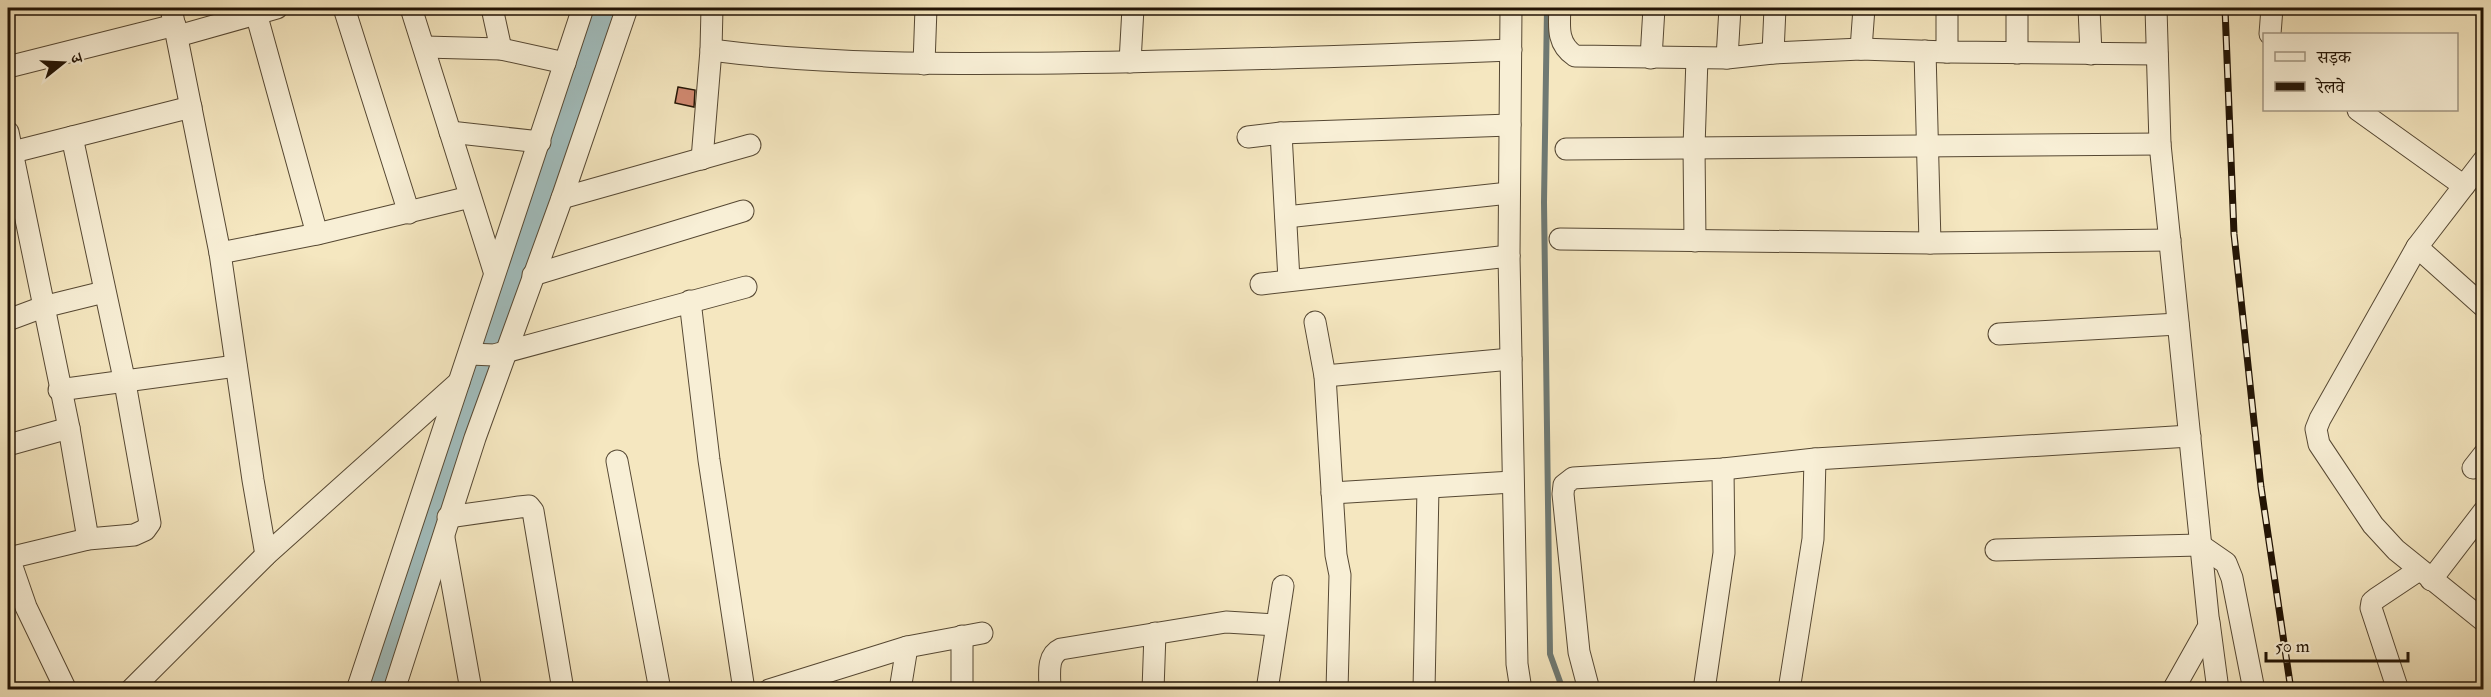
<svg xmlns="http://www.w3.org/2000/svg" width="2491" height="697" viewBox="0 0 2491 697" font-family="'IM FELL Double Pica','Noto Serif Devanagari',serif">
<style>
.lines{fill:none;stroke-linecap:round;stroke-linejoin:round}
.stream{stroke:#6e7973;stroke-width:6}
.canal{stroke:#a1bdbd;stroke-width:20}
.building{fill:#d28971;stroke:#211304;stroke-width:1.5}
.minor-casing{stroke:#564833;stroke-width:23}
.minor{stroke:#f8efd6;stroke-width:21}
.rail-casing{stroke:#211304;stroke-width:7}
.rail{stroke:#f8efd6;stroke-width:4.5;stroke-dasharray:14;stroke-linecap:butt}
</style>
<rect width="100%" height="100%" fill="#f5e7c0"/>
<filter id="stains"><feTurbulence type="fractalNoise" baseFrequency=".00333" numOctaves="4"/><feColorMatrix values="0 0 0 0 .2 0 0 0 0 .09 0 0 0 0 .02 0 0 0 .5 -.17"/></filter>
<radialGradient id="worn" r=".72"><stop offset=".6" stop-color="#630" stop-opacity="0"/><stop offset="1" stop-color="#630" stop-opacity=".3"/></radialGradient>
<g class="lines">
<polyline class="stream" points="1547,8 1544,202 1550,654 1563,690"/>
<polyline class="canal" points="376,690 605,8"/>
</g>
<polygon class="building" points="678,87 695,90 694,107 675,103"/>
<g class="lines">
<defs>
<g id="minor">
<polyline points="171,8 220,253 253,480 266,555"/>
<polyline points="344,8 409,213"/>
<polyline points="411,8 494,271"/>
<polyline points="492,8 501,49"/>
<polyline points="1511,8 1509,256 1517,664 1521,690"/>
<path d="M 1560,8 C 1559,27 1557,44 1575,56 L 1727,58 L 1773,53 L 1861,49 L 1947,52 L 2157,54"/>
<polyline points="2089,8 2091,54"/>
<polyline points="2156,8 2160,144 2209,626 2173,690"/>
<polyline points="256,13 317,234"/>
<polyline points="2270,34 2272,8"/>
<polyline points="178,36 277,8"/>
<polyline points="425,47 501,49 565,63"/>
<polyline points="1861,49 1864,8"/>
<path d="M 711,50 C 827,65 944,64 1060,63 C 1211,61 1360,56 1511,50"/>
<polyline points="1925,51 1930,243"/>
<polyline points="1947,52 1947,8"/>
<polyline points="1773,53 1775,8"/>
<polyline points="2017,53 2017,8"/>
<polyline points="1651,58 1654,8"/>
<polyline points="1727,58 1730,8"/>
<polyline points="1130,62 1133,8"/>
<polyline points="924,64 926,8"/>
<polyline points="8,67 175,25"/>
<polyline points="2358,110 2464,186"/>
<polyline points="8,132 69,428 88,539"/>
<polyline points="450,132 540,142"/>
<polyline points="1281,133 1289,280"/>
<polyline points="1248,137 1281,133 1510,125"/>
<polyline points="1566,149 2160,144"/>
<polyline points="13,152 191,107"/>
<polyline points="702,159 711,50 712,8"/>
<polyline points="2484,160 2417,247 2320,419 2316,429 2319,444 2373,525 2396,550 2484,621"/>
<polyline points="562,198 750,145"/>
<polyline points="1286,217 1509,193"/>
<polyline points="1560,239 1930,243 2170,240"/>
<polyline points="1695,241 1694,147 1697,58"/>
<polyline points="2417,247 2484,307"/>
<polyline points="220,253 317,234 470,197"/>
<polyline points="533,275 743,211"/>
<polyline points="1261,284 1509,256"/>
<polyline points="690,301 709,460 744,690"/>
<polyline points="8,320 43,307 104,292"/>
<polyline points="1315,322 1325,376 1336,555 1340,575 1337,690"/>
<polyline points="1999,334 2178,324"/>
<polyline points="470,354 494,355 746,287"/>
<polyline points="1325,376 1511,359"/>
<polyline points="59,390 236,366"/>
<polyline points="8,445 69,428"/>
<polyline points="617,461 660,690"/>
<polyline points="2473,468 2484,454"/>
<polyline points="1332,493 1512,482"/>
<polyline points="448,517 519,507 529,506 533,511 563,690"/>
<polyline points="444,538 471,690"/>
<polyline points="1996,550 2200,545 2226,563 2232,578 2254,690"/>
<polyline points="8,555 26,607 66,690"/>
<polyline points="9,558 88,539 134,535 145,530 150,523 125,383 72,137"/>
<polyline points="2431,580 2484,511"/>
<polyline points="2209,622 2218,690"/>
<polyline points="131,690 266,555 459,382"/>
<polyline points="357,690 583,8"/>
<polyline points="394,690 475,438 562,198 627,8"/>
<polyline points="769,690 907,647 982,633"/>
<polyline points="900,690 907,647"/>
<polyline points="962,690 962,636"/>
<path d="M 1050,690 C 1050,675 1046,656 1061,649 L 1226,622 L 1276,625"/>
<polyline points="1153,690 1155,633"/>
<polyline points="1267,690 1283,586"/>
<polyline points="1424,690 1428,488"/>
<polyline points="1589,690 1579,652 1563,494 1564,485 1573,478 1723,469 1815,459 2190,436"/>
<polyline points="1704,690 1724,553 1723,469"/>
<polyline points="1789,690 1813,539 1815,459"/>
<polyline points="2398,690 2371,608 2372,602 2377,598 2419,570"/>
</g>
</defs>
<use href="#minor" class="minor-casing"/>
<use href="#minor" class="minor"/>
<defs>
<polyline id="rail" points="2225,8 2234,234 2261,487 2291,690"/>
</defs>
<use href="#rail" class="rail-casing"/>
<use href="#rail" class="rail"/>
</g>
<rect width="2491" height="697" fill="none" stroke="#f5e7c0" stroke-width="30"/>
<rect x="9" y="9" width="2473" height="679" fill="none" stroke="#211304" stroke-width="3"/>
<rect x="15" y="15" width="2461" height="667" fill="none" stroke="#211304" stroke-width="1.5"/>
<rect x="2263" y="33" width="195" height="78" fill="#f8efd6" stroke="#a29782" stroke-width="1.5"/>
<rect x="2275" y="52" width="30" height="9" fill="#f8efd6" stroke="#a29782" stroke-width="1.5"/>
<text x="2317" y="63" font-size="18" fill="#211304">सड़क</text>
<rect x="2275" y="82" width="30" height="9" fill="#211304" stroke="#a29782" stroke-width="1.5"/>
<text x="2317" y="93" font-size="18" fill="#211304">रेलवे</text>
<g transform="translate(63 63) rotate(72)" stroke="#f8efd6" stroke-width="4.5" paint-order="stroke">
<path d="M0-4.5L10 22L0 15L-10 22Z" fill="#211304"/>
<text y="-9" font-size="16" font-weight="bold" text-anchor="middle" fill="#211304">उ</text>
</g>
<path d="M2266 652v9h142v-9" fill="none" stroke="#211304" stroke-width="3"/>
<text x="2275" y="652" font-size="18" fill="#211304" stroke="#f8efd6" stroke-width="4.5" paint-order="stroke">50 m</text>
<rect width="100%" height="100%" filter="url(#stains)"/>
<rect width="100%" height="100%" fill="url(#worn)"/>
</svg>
